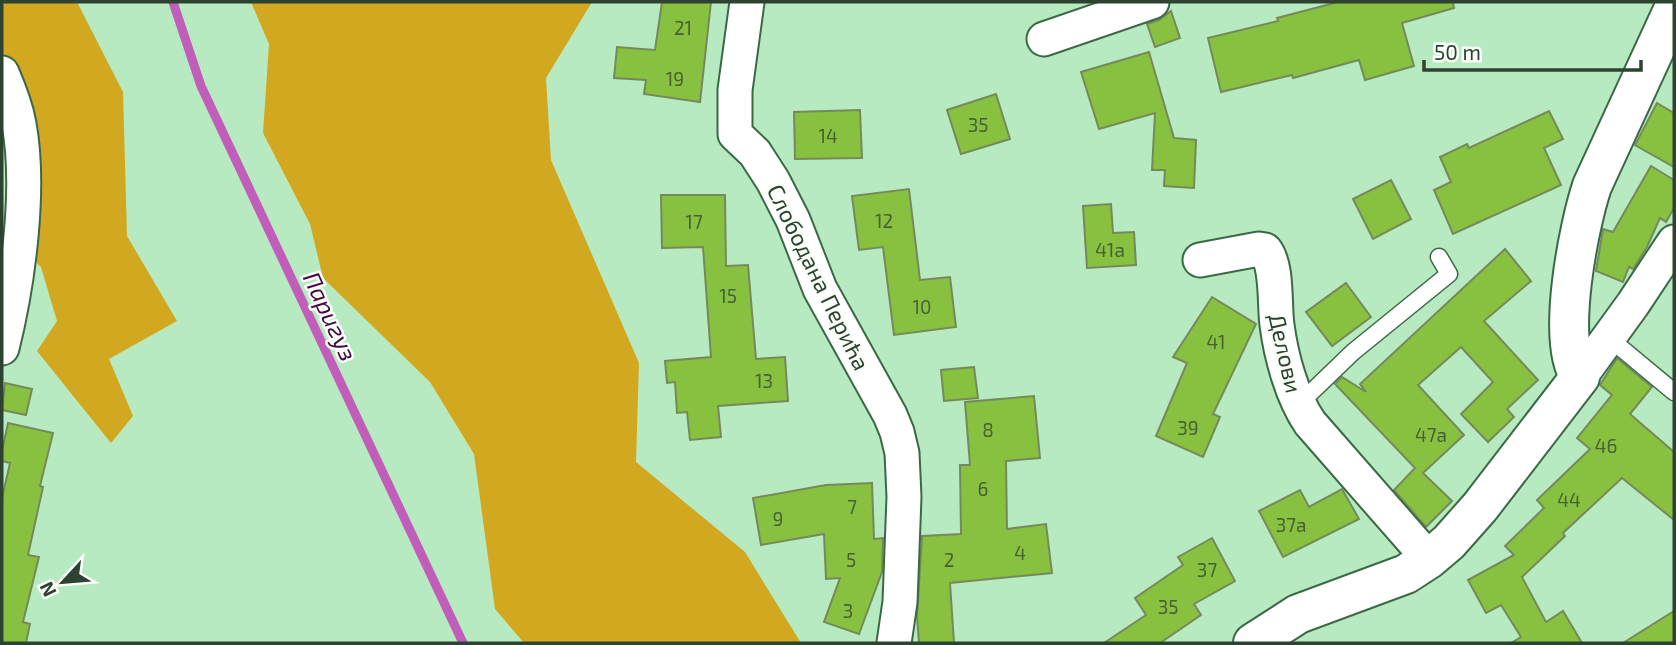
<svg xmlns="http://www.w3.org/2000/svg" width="1676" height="645" viewBox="0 0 1676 645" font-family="'Exo 2',sans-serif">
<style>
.green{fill:#d1a81f}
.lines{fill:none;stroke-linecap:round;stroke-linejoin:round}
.stream{stroke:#c05eb9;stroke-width:9}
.building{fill:#88c13f;stroke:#738b5a;stroke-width:2}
.lane-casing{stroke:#3b6945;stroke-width:19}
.street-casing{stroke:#3b6945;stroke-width:37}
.secondary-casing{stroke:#3b6945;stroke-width:42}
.lane{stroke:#fff;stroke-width:16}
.street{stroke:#fff;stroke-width:33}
.secondary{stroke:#fff;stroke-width:38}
.labels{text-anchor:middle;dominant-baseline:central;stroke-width:5;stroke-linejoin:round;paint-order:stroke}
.number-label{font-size:19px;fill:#446234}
.street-label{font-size:23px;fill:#2d4231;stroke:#f9fef9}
.water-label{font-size:24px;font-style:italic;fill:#480846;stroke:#f9fef9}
</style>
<rect width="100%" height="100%" fill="#b8eac1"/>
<g class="green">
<polygon points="2,2 77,2 123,92 127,236 177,321 109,359 133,416 111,443 37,351 57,321 41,267 19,245 2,73"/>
<polygon points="251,2 592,2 546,78 551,160 639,363 636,462 745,552 801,643 524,643 495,609 474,454 430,382 323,278 310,224 263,133 269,44"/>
</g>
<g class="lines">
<polyline class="stream" points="173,2 201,86 463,643"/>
</g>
<g class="building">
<polygon points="662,2 711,2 700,102 644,94 646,80 614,78 617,47 655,50"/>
<polygon points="1338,2 1453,2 1454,8 1402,23 1414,66 1365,80 1359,60 1293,78 1292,75 1221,92 1208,38 1278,21 1277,18"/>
<polygon points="1171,11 1180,38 1155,47 1147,24 1159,20"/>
<polygon points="1149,52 1174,138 1196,140 1194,188 1164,186 1165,170 1152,170 1155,113 1099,129 1081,72"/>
<polygon points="996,94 1010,139 961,154 947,110"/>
<polygon points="1657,103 1674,113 1674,167 1635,145"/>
<polygon points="860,110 862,158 795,159 794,112"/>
<polygon points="1549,111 1563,139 1544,148 1561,185 1453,234 1434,190 1451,182 1440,157 1467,144 1469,148"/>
<polygon points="1651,166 1674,180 1674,208 1666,222 1660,218 1647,247 1633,269 1629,267 1623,282 1596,271 1603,229 1613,232"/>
<polygon points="1391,180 1411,219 1373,239 1353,199"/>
<polygon points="909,189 920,280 950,277 956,327 894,335 883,247 859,250 852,196"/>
<polygon points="661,195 725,195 726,266 748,265 756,359 785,357 788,401 718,406 721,437 690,440 687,412 677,413 675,382 667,383 665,361 711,357 703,247 662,248"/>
<polygon points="1111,204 1113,233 1134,232 1136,265 1087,268 1083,206"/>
<polygon points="1505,249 1531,281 1484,321 1538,380 1507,409 1514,417 1488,442 1461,414 1493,382 1461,347 1418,385 1464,435 1423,473 1452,501 1426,527 1394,490 1415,468 1335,384 1342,377 1366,392 1360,384"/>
<polygon points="1346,283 1371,317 1332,346 1306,312"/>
<polygon points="1212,297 1256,324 1213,414 1220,417 1203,457 1156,436 1187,363 1173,357"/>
<polygon points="1617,358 1652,387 1630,414 1674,452 1674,520 1622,478 1563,533 1565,536 1522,577 1546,622 1563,611 1582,643 1511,643 1521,637 1501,605 1486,613 1468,580 1514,555 1505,546 1544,508 1537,500 1590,449 1577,438 1612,395 1600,385"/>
<polygon points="974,367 978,398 944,401 941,370"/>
<polygon points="5,383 32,389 26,415 2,410"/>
<polygon points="1034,396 1040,458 1006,461 1007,529 1046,524 1052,573 950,583 954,643 919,643 917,617 922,536 961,534 960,465 970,465 965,402"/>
<polygon points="8,423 53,433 40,486 43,487 28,555 39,557 23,622 30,624 26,643 2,643 2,498 10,463 2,461 2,451"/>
<polygon points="872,483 874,539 883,538 882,572 859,634 824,622 840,578 826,579 824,534 761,545 753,498 826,485"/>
<polygon points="1342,489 1359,519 1283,557 1259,511 1300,490 1309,507"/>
<polygon points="1212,538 1235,581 1194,604 1201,615 1160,643 1104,643 1146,615 1135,598 1183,565 1178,557"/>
<polygon points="1674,611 1674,643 1623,643"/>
</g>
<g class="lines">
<defs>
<g id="lane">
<polyline points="1609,338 1674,392"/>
<polyline points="1298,405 1353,352 1449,274 1439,257"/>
</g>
<g id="street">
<polyline points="747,2 735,90 735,134 755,153 773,181 793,220 820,289 890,415 897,432 902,453 904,497 900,602 894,643"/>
<polyline points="1044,39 1152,2"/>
<path d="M 2,73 C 9,89 16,107 19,124 C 31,189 18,284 2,348"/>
<path d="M 1200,260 L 1259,249 L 1265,250 C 1278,266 1274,304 1277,325 C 1281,356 1292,397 1310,423 L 1429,559"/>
<polyline points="1580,377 1633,304 1674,242"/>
</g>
<path id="secondary" d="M 1253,643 L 1298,614 L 1406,574 L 1429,559 L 1449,542 L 1480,507 L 1580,377 C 1555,343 1579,225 1592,186 L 1674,8"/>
</defs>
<use href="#lane" class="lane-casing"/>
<use href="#street" class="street-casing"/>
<use href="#secondary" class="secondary-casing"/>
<use href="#lane" class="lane"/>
<use href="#street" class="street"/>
<use href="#secondary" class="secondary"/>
</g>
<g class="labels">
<g class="number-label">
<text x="683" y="27">21</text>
<text x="675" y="78">19</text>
<text x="978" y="124">35</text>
<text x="828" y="135">14</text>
<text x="884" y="220">12</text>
<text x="694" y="221">17</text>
<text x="1110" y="249">41a</text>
<text x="728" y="295">15</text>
<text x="922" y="306">10</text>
<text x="1216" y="341">41</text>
<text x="764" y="380">13</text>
<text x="1188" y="427">39</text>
<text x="988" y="429">8</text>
<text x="1431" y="434">47a</text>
<text x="1606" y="445">46</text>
<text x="983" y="488">6</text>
<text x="1569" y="499">44</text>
<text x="852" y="506">7</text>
<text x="778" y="518">9</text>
<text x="1291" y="524">37a</text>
<text x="1020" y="552">4</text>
<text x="851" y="559">5</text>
<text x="949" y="559">2</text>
<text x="1207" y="569">37</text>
<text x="1168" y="606">35</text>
<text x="848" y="610">3</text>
</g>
<g class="street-label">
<text transform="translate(819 277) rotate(64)">Слободана Перића</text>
<text transform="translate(1286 353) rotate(77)">Делови</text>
</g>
<g class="water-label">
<text transform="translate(331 316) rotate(65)">Паригуз</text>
</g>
</g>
<rect width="1676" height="645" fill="none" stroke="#2d4231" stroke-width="7"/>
<g transform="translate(63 582) rotate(244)" stroke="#f9fef9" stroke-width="5" paint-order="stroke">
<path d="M0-5L12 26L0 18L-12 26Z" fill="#2d4231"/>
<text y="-10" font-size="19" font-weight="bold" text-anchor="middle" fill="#2d4231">N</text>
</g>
<path d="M1424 60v10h217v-10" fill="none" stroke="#2d4231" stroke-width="3.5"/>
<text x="1434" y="60" font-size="21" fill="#2d4231" stroke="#f9fef9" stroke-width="5" paint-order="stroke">50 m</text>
</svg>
